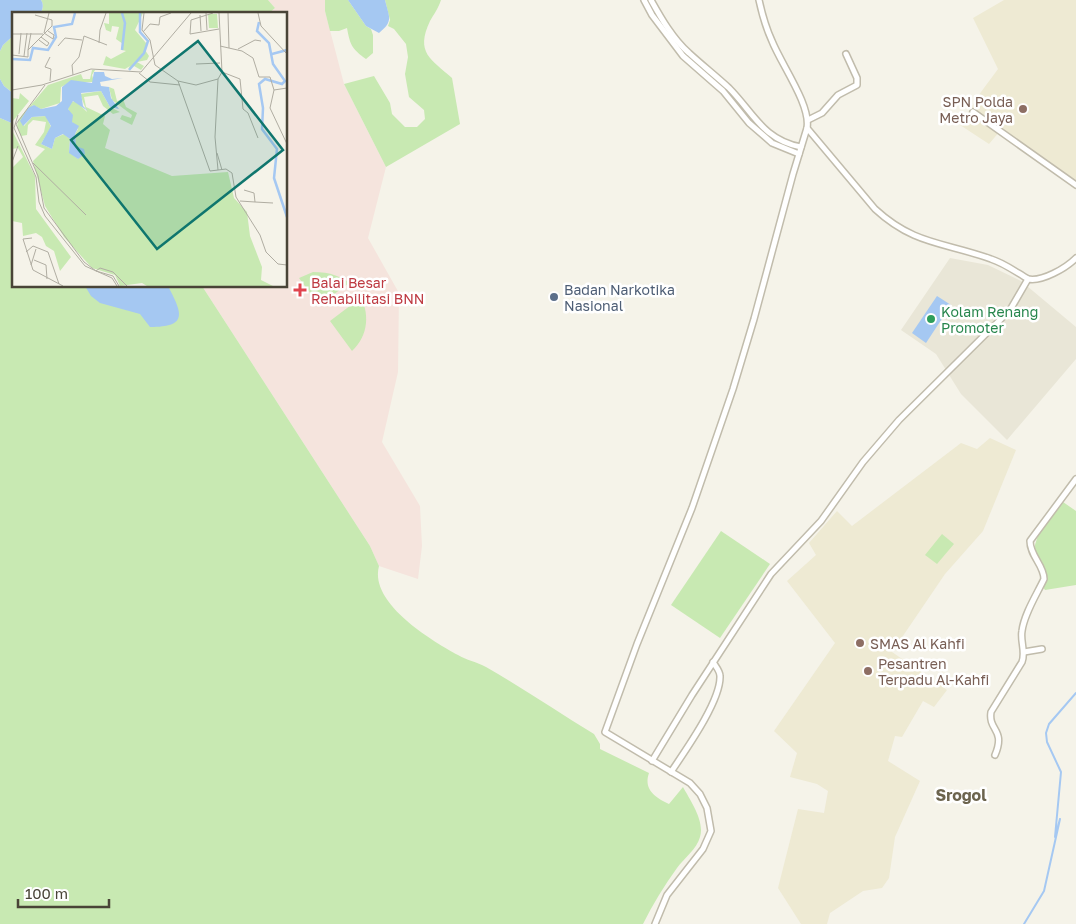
<svg xmlns="http://www.w3.org/2000/svg" width="1076" height="924" viewBox="0 0 1076 924" font-family="'Golos Text',sans-serif">
<style>
.residential{fill:#e9e6d7}
.education{fill:#eeead3}
.medical{fill:#f5e4dd}
.green{fill:#c8e9b2}
.water{fill:#a5c8f2}
.lines{fill:none;stroke-linecap:round;stroke-linejoin:round}
.stream{stroke:#a5c8f2;stroke-width:2}
.minor-casing{stroke:#c1bcac;stroke-width:8}
.minor{stroke:#fff;stroke-width:5}
.education-dot{fill:#8d6e63;stroke:#fff;stroke-width:2}
.health-dot{fill:#e0444e;stroke:#fff;stroke-width:2}
.service-dot{fill:#5c6f8a;stroke:#fff;stroke-width:2}
.leisure-dot{fill:#2e9e5b;stroke:#fff;stroke-width:2}
.labels{text-anchor:middle;dominant-baseline:central;stroke-width:5;stroke-linejoin:round;paint-order:stroke}
.education-label{font-size:14px;fill:#785e54;stroke:#fff;text-anchor:start}
.health-label{font-size:14px;fill:#be3a42;stroke:#fff;text-anchor:start}
.service-label{font-size:14px;fill:#4e5e75;stroke:#fff;text-anchor:start}
.leisure-label{font-size:14px;fill:#27864d;stroke:#fff;text-anchor:start}
.quarter-label{font-size:16px;font-weight:bold;fill:#6c644e;stroke:#fff}
.inset-river{fill:none;stroke:#a5c8f2;stroke-width:2.5}
.inset-road{fill:none;stroke:#b0ada2;stroke-width:1}
.view{fill:#0f766e;fill-opacity:0.15;stroke:#0f766e;stroke-width:2.5}
.inset-edge{fill:none;stroke:#494437;stroke-width:2.5}
</style>
<rect width="100%" height="100%" fill="#f5f3e9"/>
<polygon class="residential" points="950,258 988,265 1021,281 1076,327 1076,359 1007,440 961,394 936,354 901,330"/>
<g class="education">
<polygon points="1004,0 1076,0 1076,185 1000,131 989,144 960,125 981,92 998,69 973,18"/>
<polygon points="990,438 1016,450 983,531 945,574 892,652 947,690 934,707 923,701 902,737 895,736 888,761 920,781 895,837 889,878 882,888 863,891 830,913 827,924 801,924 778,888 798,809 824,813 828,791 817,784 790,777 797,753 774,731 835,643 787,581 816,555 809,543 837,511 852,526 961,443 977,449"/>
</g>
<polygon class="medical" points="268,0 325,0 325,11 344,84 386,167 368,238 399,293 398,372 382,442 420,506 422,546 418,579 379,566 370,546 202,286 286,286 286,14 268,14 275,8"/>
<g class="green">
<path d="M 41,0 L 268,0 L 275,8 L 268,14 L 40,14 C 43,9 44,5 41,0 Z"/>
<path d="M 325,0 L 348,0 L 366,26 L 371,29 L 373,35 L 373,53 L 366,59 C 352,49 350,45 347,28 L 339,31 L 330,31 L 325,11 Z"/>
<path d="M 385,0 L 441,0 C 438,9 434,14 430,21 C 415,53 431,59 452,78 L 460,124 L 386,167 L 344,84 L 374,76 L 390,103 L 392,114 L 405,127 L 417,127 L 425,119 L 424,110 L 409,97 L 405,74 L 408,57 L 406,44 L 394,29 L 388,26 L 390,20 Z"/>
<polygon points="14,35 14,94 4,86 0,79 0,51 3,45"/>
<path d="M 0,118 L 14,124 L 14,286 L 202,286 L 370,546 L 379,566 C 369,603 431,640 458,655 C 466,660 477,662 486,667 C 523,688 558,712 594,734 L 600,744 L 600,749 L 649,773 C 643,790 656,798 669,804 L 683,787 C 690,800 705,821 700,837 C 697,849 684,858 677,868 C 664,886 653,904 643,924 L 0,924 Z"/>
<path d="M 313,272 C 330,272 342,276 355,287 L 353,290 L 348,284 L 319,305 L 299,278 Z"/>
<path d="M 359,293 C 370,313 369,335 352,351 L 330,321 L 359,299 L 356,295 Z"/>
<path d="M 1063,502 L 1076,511 L 1076,585 L 1045,590 L 1043,587 L 1045,571 L 1033,554 C 1038,529 1046,519 1063,502 Z"/>
<polygon points="721,531 770,564 720,638 671,605"/>
<polygon points="942,534 954,544 937,564 925,555"/>
</g>
<g class="water">
<path d="M 0,0 L 41,0 C 44,5 43,9 40,14 L 14,14 L 14,35 L 3,45 L 0,51 Z"/>
<path d="M 348,0 L 385,0 C 389,17 394,21 379,33 L 366,26 Z"/>
<polygon points="0,79 4,86 14,94 14,124 0,118"/>
<path d="M 85,286 L 168,286 C 182,313 189,327 150,327 L 140,314 L 100,303 L 91,296 Z"/>
<polygon points="937,296 951,305 926,343 912,333"/>
</g>
<g class="lines">
<polyline class="stream" points="1024,924 1044,891 1060,819 1055,837 1061,772 1047,742 1046,733 1049,724 1076,693"/>
<defs>
<g id="minor">
<polyline points="644,0 652,15 683,56 723,91 749,123 772,143 799,154"/>
<path d="M 651,0 C 661,18 673,39 689,53 C 702,65 716,76 729,88 C 753,112 763,140 801,147"/>
<path d="M 759,0 C 762,14 766,28 772,41 C 781,64 811,105 807,128 L 875,209 C 914,245 944,242 991,259 C 1004,263 1016,272 1028,279 C 1042,282 1066,268 1076,258"/>
<polyline points="973,112 1076,185"/>
<polyline points="808,120 822,113 838,95 857,85 857,78 846,54"/>
<polyline points="1024,652 1042,649"/>
<path d="M 995,755 C 1006,729 988,731 991,712 L 1022,662 C 1026,652 1020,641 1022,631 C 1024,614 1037,594 1044,579 C 1044,565 1030,556 1030,541 L 1076,479"/>
<polyline points="652,761 692,695 771,574 821,521 863,462 899,420 1010,310 1028,279"/>
<path d="M 671,772 C 685,751 721,701 720,676 C 720,671 716,667 713,662"/>
<polyline points="655,924 667,895 703,849 711,831 707,808 700,794 690,783 605,732 637,644 692,508 733,389 754,319 793,174 807,128"/>
</g>
</defs>
<use href="#minor" class="minor-casing"/>
<use href="#minor" class="minor"/>
</g>
<g class="education-dot">
<circle cx="1023" cy="109" r="5"/>
<circle cx="860" cy="643" r="5"/>
<circle cx="868" cy="671" r="5"/>
</g>
<path class="health-dot" d="M297.5 282.5h5v5h5v5h-5v5h-5v-5h-5v-5h5z"/>
<circle class="service-dot" cx="554" cy="297" r="5"/>
<circle class="leisure-dot" cx="931" cy="319" r="5"/>
<g class="labels">
<g class="education-label">
<text x="1013" y="101" text-anchor="end">SPN Polda<tspan x="1013" dy="16">Metro Jaya</tspan></text>
<text x="870" y="643">SMAS Al Kahfi</text>
<text x="878" y="663">Pesantren<tspan x="878" dy="16">Terpadu Al-Kahfi</tspan></text>
</g>
<g class="health-label">
<text x="311" y="282">Balai Besar<tspan x="311" dy="16">Rehabilitasi BNN</tspan></text>
</g>
<g class="service-label">
<text x="564" y="289">Badan Narkotika<tspan x="564" dy="16">Nasional</tspan></text>
</g>
<g class="leisure-label">
<text x="941" y="311">Kolam Renang<tspan x="941" dy="16">Promoter</tspan></text>
</g>
<g class="quarter-label">
<text x="961" y="795">Srogol</text>
</g>
</g>
<g transform="translate(12 12)">
<rect width="275" height="275" fill="#f5f3e9"/>
<path d="M 97,1 L 131,1 L 123,18 L 134,31 L 137,28 L 133,38 L 137,44 L 135,48 L 125,50 L 132,54 L 129,58 L 122,54 L 116,57 L 118,54 L 113,57 L 91,53 L 94,44 L 99,47 L 114,39 L 110,38 L 111,32 L 104,27 L 107,15 L 100,14 L 99,20 L 94,18 L 92,11 L 97,12 ZM 196,2 L 205,2 L 206,16 L 197,16 ZM 80,58 L 83,58 L 80,63 L 82,70 L 59,70 L 49,75 L 48,91 L 29,97 L 21,93 L 10,111 L 12,114 L 20,105 L 34,104 L 39,115 L 29,132 L 40,137 L 43,126 L 52,122 L 58,127 L 57,140 L 66,147 L 71,138 L 64,135 L 63,122 L 66,117 L 59,109 L 56,96 L 59,90 L 64,89 L 75,100 L 68,82 L 89,79 L 98,95 L 108,100 L 101,102 L 91,94 L 86,83 L 72,85 L 74,95 L 93,104 L 91,112 L 98,118 L 93,136 L 160,164 L 216,160 L 222,186 L 235,200 L 238,224 L 250,255 L 249,268 L 261,274 L 135,274 L 130,271 L 108,274 L 103,263 L 80,256 L 52,225 L 33,194 L 21,149 L 33,137 L 23,133 L 32,120 L 34,110 L 21,108 L 16,113 L 15,123 L 9,124 L 5,115 L 6,108 L 36,73 L 69,62 L 71,67 L 78,67 ZM 97,75 L 102,77 L 105,89 L 111,87 L 114,95 L 125,101 L 120,113 L 108,107 L 110,103 L 119,106 L 120,103 L 100,88 ZM 8,81 L 17,89 L 1,109 L 1,120 L 23,164 L 24,197 L 59,245 L 48,259 L 42,239 L 34,234 L 30,225 L 24,221 L 11,224 L 10,211 L 0,209 L 0,156 L 11,145 L 6,136 L 0,137 L 0,86 L 7,87 Z" fill="#c8e9b2"/>
<path d="M 82,60 L 92,60 L 93,64 L 100,67 L 111,66 L 88,70 L 89,74 L 97,75 L 99,86 L 107,97 L 98,95 L 89,79 L 69,81 L 71,94 L 76,99 L 61,89 L 56,97 L 61,103 L 60,110 L 67,114 L 63,122 L 64,134 L 72,137 L 73,142 L 66,147 L 57,141 L 58,127 L 51,122 L 43,126 L 40,137 L 29,132 L 39,114 L 33,104 L 20,105 L 11,114 L 8,109 L 16,96 L 22,93 L 29,97 L 44,94 L 50,89 L 50,75 L 59,68 L 80,71 Z" fill="#a5c8f2"/>
<path class="inset-river" d="M 247,10 L 245,19 L 257,31 L 261,52 L 273,69 L 270,72 L 253,67 L 247,72 L 251,96 L 250,117 L 265,137 L 262,166 L 275,205M 110,38 L 113,11 L 110,1M 260,42 L 275,38M 0,47 L 18,48 L 21,36 L 36,38 L 44,25 L 42,15 L 60,12 L 63,1M 117,58 L 132,41 L 136,29 L 128,20 L 128,1"/>
<path class="inset-road" d="M 132,1 L 130,18 L 138,28 L 143,53 L 166,69 L 184,73 L 206,67 L 210,60 L 207,1M 194,1 L 195,18M 201,1 L 179,8 L 178,22 L 207,17M 216,1 L 217,36M 246,1 L 249,14 L 275,42M 188,3 L 189,19M 36,19 L 42,23 L 41,27 L 32,21 L 37,1M 131,20 L 138,12 L 147,13 L 148,5 L 159,1M 0,22 L 31,22M 27,28 L 35,34 L 37,31 L 29,25M 87,31 L 88,18 L 94,1M 46,34 L 53,26 L 70,28M 208,34 L 230,39 L 241,46 L 247,65 L 258,65 L 262,78 L 275,76M 226,37 L 243,28 L 249,29M 16,38 L 19,21M 7,42 L 9,21M 0,43 L 16,45 L 16,38 L 40,14 L 40,8 L 23,3M 12,44 L 15,21M 38,45 L 33,55 L 39,57 L 38,69M 184,52 L 208,51M 210,60 L 228,67 L 231,97 L 236,101 L 246,126M 127,61 L 138,70 L 168,73M 61,63 L 60,53 L 67,45 L 72,24 L 95,33M 206,67 L 203,125 L 206,158M 166,69 L 198,159 L 214,157 L 220,161 L 224,185 L 248,223 L 254,240 L 266,252 L 275,253M 33,73 L 4,112 L 26,164 L 32,196 L 72,250 L 84,259 L 101,264 L 107,274M 0,78 L 30,73 L 79,57 L 129,60 L 179,1M 262,78 L 258,96 L 275,132M 6,103 L 2,116 L 24,165 L 27,190 L 33,204 L 73,254 L 100,266 L 105,274M 275,104 L 275,126M 205,141 L 210,158M 0,150 L 6,134M 21,151 L 74,203M 228,189 L 243,190 L 242,181 L 232,178M 243,190 L 261,191M 20,226 L 11,227 L 21,258 L 51,274M 14,240 L 21,234 L 36,240 L 47,272M 22,248 L 34,253 L 35,267M 19,253 L 24,237M 84,259 L 88,256 L 101,260 L 115,274"/>
<path class="view" d="M 186,29 L 271,138 L 145,237 L 59,128 Z"/>
<rect width="275" height="275" class="inset-edge"/>
</g>
<path d="M18 899v8h91v-8" fill="none" stroke="#494437" stroke-width="2.5"/>
<text x="25" y="899" font-size="15" fill="#494437" stroke="#ffffff" stroke-width="4" paint-order="stroke">100 m</text>
</svg>
